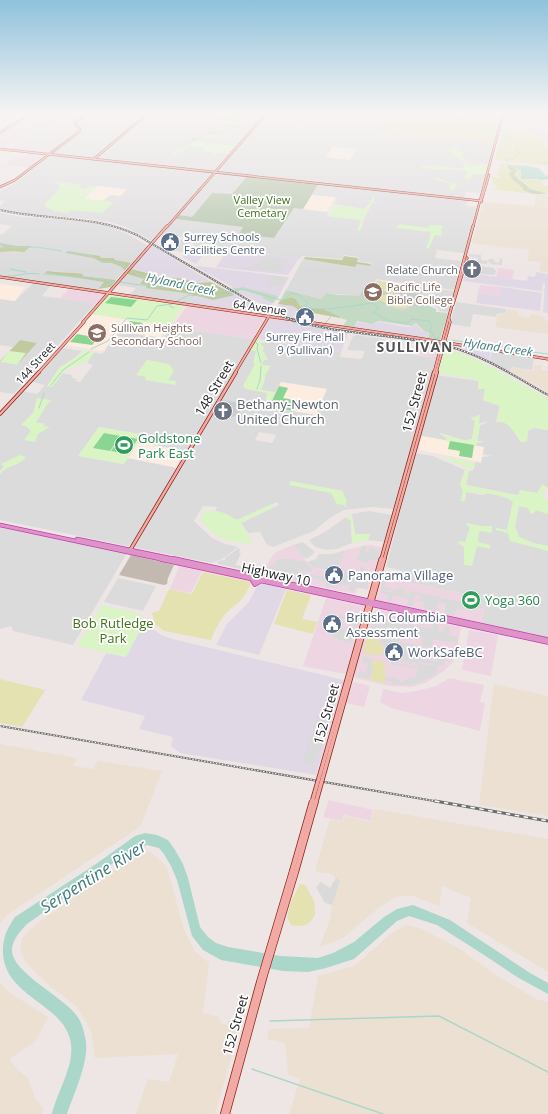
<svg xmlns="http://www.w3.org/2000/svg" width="548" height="1114" viewBox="0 0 548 1114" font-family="'Open Sans',sans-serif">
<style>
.residential{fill:#dcdbdc;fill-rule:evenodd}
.commercial{fill:#edd6e1}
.industrial{fill:#e1d8e6}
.education{fill:#fcede0}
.religious{fill:#ccc}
.construction{fill:#c2b9b1}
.farmland{fill:#ebe0d2}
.grass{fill:#e3e2b0}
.forest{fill:#c1c99e}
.wetland{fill:#c4dac4}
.cemetery{fill:#b3c4a9}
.park{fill:#daf4c6}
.pitch{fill:#8bd592}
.parking{fill:#dadada;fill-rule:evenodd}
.water{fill:#aad7ca}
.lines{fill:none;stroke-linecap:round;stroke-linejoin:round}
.stream-far1{stroke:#aad7ca;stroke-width:1}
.stream{stroke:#aad7ca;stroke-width:1.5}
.major-far4-casing{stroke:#89210f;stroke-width:2.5}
.major-far3-casing{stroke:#89210f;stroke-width:3}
.major-far2-casing{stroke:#89210f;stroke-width:4}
.major-far1-casing{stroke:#89210f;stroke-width:5}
.major-casing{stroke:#89210f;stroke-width:6}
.highway-far1-casing{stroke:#c836b4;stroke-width:4.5}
.highway-casing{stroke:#c836b4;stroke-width:5.5}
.major-far4{stroke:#f2aaa6;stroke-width:1.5}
.major-far3{stroke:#f2aaa6;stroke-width:2}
.major-far2{stroke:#f2aaa6;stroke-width:2.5}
.major-far1{stroke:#f2aaa6;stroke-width:3.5}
.major{stroke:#f2aaa6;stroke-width:4.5}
.highway-far1{stroke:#dd95c8;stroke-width:3}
.highway{stroke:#dd95c8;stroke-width:4}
.rail-far1-casing{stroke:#6c6c6c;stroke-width:2}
.rail-casing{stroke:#6c6c6c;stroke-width:3}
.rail-far1{stroke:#fff;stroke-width:1;stroke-dasharray:1.5;stroke-linecap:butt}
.rail{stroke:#fff;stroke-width:1.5;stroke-dasharray:4.5;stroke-linecap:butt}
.major-bridge-far1-casing{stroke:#89210f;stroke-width:5;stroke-linecap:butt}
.major-bridge-casing{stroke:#89210f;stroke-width:6;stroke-linecap:butt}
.major-bridge-far1{stroke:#f2aaa6;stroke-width:3.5}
.major-bridge{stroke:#f2aaa6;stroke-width:4.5}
.labels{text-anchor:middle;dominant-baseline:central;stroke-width:3.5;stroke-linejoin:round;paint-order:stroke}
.far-park-label{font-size:11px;fill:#3e7117;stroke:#fff}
.far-service-label{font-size:11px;fill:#4e5e75;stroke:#fff;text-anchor:start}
.far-worship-label{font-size:11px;fill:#5b616d;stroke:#fff;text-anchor:end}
.far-education-label{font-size:11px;fill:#785e54;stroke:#fff;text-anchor:start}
.far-street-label{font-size:11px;fill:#1e1e1e;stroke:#fff}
.far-water-label{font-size:12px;font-style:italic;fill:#437f7e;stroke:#fff}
.street-label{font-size:13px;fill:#1e1e1e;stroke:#fff}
.worship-label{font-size:13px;fill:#5b616d;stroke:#fff;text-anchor:start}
.leisure-label{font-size:13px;fill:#27864d;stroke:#fff;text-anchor:start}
.service-label{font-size:13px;fill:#4e5e75;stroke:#fff;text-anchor:start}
.park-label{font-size:13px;fill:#3e7117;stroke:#fff}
.far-district-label{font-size:14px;font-weight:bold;letter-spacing:1px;fill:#515151;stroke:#fff}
.near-water-label{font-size:17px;font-style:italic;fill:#437f7e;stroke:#fff}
</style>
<rect width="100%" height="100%" fill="#eee6e5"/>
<g class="residential">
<polygon points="67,114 386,114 376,132 469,138 491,144 489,151 492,152 488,165 482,164 477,166 469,165 471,162 467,163 461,155 464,154 460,154 457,151 458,149 453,153 456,155 447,158 455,156 459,157 465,163 464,169 427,165 445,169 464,170 469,172 464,177 470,180 472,174 485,174 480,193 466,192 464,198 49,153 55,148 16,142 35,129 46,129"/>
<polygon points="506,114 518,114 524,117 528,121 521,122 531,122 536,126 523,126 542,129 541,130 548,135 548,142 521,126 520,123 506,123 504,122"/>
<polygon points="524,114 548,114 548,127 542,127 537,124 524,116"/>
<polygon points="51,155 248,175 232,194 212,193 192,217 179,215 177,219 244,227 240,234 274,238 294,208 328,212 327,216 361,220 372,203 378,203 373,202 375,196 365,209 334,204 337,198 312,195 319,183 468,200 466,206 476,207 464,253 437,250 435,258 461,261 454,290 376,279 372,288 363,288 360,296 326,293 321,299 286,290 303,259 355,267 357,264 371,266 372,263 357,261 359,257 344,255 342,259 302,256 300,259 265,254 265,252 193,244 196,239 158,234 152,241 126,227 109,222 81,218 26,214 0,209 0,206 5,201 0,200 0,191 14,184"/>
<polygon points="0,213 22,217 82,221 105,225 128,234 148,246 116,280 81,276 81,274 74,273 47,271 45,273 104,282 96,290 0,277 0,234 3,234 12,226 0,224"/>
<polygon points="127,274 144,279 148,285 146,287 185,293 195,296 190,304 130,295 136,288 118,285"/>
<polygon points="33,283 50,286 42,296 96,303 14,394 0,392 0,362 17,365 37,343 20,340 13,347 0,345 0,299 15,301"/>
<polygon points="425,288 454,291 448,312 439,311 439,309 434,306 435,302 429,301 431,295 423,293"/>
<polygon points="456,302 506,309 506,313 497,314 496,317 473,314 470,327 450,324"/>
<path d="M 172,327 L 341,352 L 340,357 L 362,359 L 365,351 L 347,350 L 353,336 L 357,335 L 383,339 L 389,342 L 387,347 L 393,350 L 397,351 L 402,347 L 415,355 L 436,358 L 394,509 L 371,507 L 344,510 L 331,517 L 314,531 L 273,547 L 267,545 L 260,532 L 248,533 L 241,523 L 279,505 L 277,502 L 237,520 L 224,513 L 215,511 L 217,507 L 203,506 L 194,521 L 212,538 L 225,544 L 238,547 L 224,558 L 212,563 L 137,548 L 130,545 L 127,546 L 0,520 L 0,417 L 22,391 L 37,394 L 45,385 L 32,382 L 62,348 L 82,351 L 71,361 L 59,368 L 57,372 L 73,375 L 72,378 L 77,379 L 75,381 L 80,382 L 93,365 L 87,363 L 92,355 L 94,352 L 102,354 L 105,351 L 115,336 L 160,342 ZM 99,427 L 144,435 L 146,437 L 141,443 L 191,452 L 181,469 L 128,458 L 123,464 L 78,456 ZM 259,432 L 276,435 L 272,443 L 255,440 Z"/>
<polygon points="492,352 534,358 532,370 512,367 510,372 490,361"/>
<polygon points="436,375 478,381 478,389 485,389 483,400 500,406 496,422 503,422 508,424 521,442 527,441 528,431 534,428 548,430 548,488 542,485 537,493 520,490 519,494 516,495 466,485 469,471 473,471 475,462 481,463 482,457 492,456 482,454 484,447 476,446 476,443 485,441 477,442 480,425 488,421 478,424 480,415 472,419 475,420 472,439 466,441 441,433 440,434 446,438 446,441 421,436"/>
<polygon points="415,453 433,456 465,470 460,485 466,492 483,495 488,493 508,498 513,502 507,530 496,528 548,551 548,639 500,629 500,627 482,623 484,610 477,608 479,597 398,580 401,571 399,570 386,567"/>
<polygon points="518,506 528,508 531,514 536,510 548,514 548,546 533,543 519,537 515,527"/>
<polygon points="369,511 392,515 384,542 368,540 370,534 355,534 352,514"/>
<polygon points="346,517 351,521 352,543 337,549 327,550 315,547 309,540 325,532"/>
<polygon points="0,526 127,553 73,645 13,631 11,626 0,629"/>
<polygon points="303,542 315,552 307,559 303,557 293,545"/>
<polygon points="345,550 341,564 327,570 311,567 307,562 316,559 319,554 333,554"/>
<polygon points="118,578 156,586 143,611 104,602"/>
</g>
<g class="commercial">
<polygon points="31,114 67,114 46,129 14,126"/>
<polygon points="10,127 13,127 35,129 7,148 0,148 0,134"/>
<polygon points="20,142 51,148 55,148 49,153 10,149"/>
<polygon points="32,152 49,154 31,168 10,165 4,167 12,159 16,157 21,158"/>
<polygon points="498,268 514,270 512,279 496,277"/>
<polygon points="480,285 502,287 501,296 478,293"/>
<polygon points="69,289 106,294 97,304 60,298"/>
<polygon points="187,306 264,317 265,318 253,339 172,327"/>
<polygon points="419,344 439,347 436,358 416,354"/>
<polygon points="293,545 311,567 326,570 341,564 345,550 368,545 382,547 368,590 358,588 355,594 263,575 269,561 276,552"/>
<polygon points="179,566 202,571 191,593 170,589"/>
<polygon points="385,571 400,574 399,580 479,597 477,608 484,610 482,623 376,600"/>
<polygon points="326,598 363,606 365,608 347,672 344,674 303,666"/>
<polygon points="377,609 461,627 456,653 452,663 444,671 427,682 412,687 390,686 356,678 353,675 372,615"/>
<polygon points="469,630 498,635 491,676 462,670"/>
<polygon points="450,678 484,685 480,702 485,703 480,731 391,708 380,702 383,689 402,693 416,691 436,686"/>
<polygon points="354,682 370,686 364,707 346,703 352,683"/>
<polygon points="329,800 373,810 371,821 344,815 342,821 323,817"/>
</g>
<g class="industrial">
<polygon points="152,245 211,282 197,283 131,269"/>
<polygon points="196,247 208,249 196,264 182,257 189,249 194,249"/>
<polygon points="228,250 299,258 288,275 216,267"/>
<polygon points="199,266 288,277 289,277 279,296 262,293 255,290 244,287 232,288 231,286 196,267"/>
<polygon points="536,272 548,274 548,313 543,312 545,283 543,283 542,290 541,291 463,281 466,273 527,281 528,276 535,277"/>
<polygon points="502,287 542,293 540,311 476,303 478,293 500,296"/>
<polygon points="241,289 264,296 262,298 273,303 269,308 237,292"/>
<polygon points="235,295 267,313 266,315 190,304 195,296 213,300"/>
<polygon points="279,304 293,306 297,310 293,318 274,312"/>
<polygon points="270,318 286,320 305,326 348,332 341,352 258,339"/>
<polygon points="357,322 370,324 379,322 407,327 412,327 416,324 423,331 428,333 428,338 355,328"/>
<polygon points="458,346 491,351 489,361 458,347"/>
<polygon points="259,583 286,589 259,655 216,645 227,624 249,602"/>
<polygon points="149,626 163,636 173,639 344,680 316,775 180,753 171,746 173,737 139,729 145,716 81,700 106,653 126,657 138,634"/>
</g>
<g class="education">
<polygon points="333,147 356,149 350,160 326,157"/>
<polygon points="99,186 127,189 121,196 110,195 103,201 83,199 96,187"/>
<polygon points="312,195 335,197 327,212 303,209"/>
<polygon points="0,284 25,287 15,301 0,299"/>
<polygon points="92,314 169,326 156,343 115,336 103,351 65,345"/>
<polygon points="281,382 327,389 316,415 268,407"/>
<polygon points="422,436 484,447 481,462 419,450"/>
<polygon points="141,443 185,451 175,467 128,458 137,444"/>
</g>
<g class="religious">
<polygon points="377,281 395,284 393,290 405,291 407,285 424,288 423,294 430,295 429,301 435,302 434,306 429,305 422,308 412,306 405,310 393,307 378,301 376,298 360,296 363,288 375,288"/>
<polygon points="223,400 244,404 240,411 234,417 215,413"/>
</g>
<polygon class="construction" points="131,555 174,565 168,578 167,584 164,585 119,575"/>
<g class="farmland">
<polygon points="536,194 548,195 548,272 539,271 541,262 528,261 529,250 472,243 483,202 534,206"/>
<polygon points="507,309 518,311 519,316 529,318 531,314 544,317 548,323 548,334 495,327 498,315 507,314"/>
<polygon points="534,365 542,365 541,370 548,371 548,392 510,372 512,367 533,371"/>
<polygon points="494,684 548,696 548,816 479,805"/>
<polygon points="0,744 77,758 73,766 93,769 98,761 162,771 140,827 8,914 0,923"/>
<polygon points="375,809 548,839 548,972 467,923 471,898 442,886 439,906 410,895 395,897 377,909 343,938 320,947 331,916 332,900 340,881 329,873 322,873 315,871 330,819 342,822 345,816 371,822"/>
<polygon points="142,851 151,852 167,867 184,930 195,952 209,963 203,1013 217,1016 222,1024 240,1027 215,1114 136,1114 148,1079 169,1082 178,1054 95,1058 91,1031 77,1007 49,985 26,963 20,950 23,937 36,924"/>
<polygon points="406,925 420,928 460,949 491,972 536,999 548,1002 548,1114 289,1114 300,1079 288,1075 285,1043 267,1039 269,1029 309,1028 318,976 354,966 392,933"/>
<polygon points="0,983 10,993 48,1017 35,1042 9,1059 16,1068 28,1078 35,1098 43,1109 42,1114 0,1114"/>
</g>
<g class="grass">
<polygon points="386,114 483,114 496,116 497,114 501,114 492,150 489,150 490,144 467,138 436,135 434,137 376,132"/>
<polygon points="503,129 527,131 548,144 548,166 495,160"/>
<path d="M 500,163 C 509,164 511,172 513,180 L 523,188 L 523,190 L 533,194 L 490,189 L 498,188 C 495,184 491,181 491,176 L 500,178 L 497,172 L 500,170 L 499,169 Z"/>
<polygon points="510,165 521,170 521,179 541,180 543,184 548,186 548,193 538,192 530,189 528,185 516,177 513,168"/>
<polygon points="377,281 395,284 393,290 399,291 397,293 393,293 393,298 396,299 398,302 404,303 403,306 412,305 405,309 394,307 370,296 371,294 384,295 391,293 383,291 384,289 376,288 375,285"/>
<path d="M 203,572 L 251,582 C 243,602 240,600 226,613 C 219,621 215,631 211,640 L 164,631 L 155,624 L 152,613 L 159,611 L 169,589 L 192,594 Z"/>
<polygon points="287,590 311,595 302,619 317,622 313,634 274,624"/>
<polygon points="368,636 375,637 375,639 383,645 382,655 365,654 363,652"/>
<path d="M 373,659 L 384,662 L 386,673 L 384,683 L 371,680 C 373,672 372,666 373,659 Z"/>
<polygon points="0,679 45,690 22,727 0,723"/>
<path d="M 300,884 L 305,885 L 314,901 L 315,914 C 311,925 302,928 291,925 L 287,917 L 291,902 Z"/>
</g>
<g class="forest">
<path d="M 209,114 L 228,114 L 241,116 L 233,117 L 238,121 L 245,122 L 243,124 L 244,127 L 240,129 L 228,131 L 210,137 L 204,137 L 195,140 L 195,142 L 225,150 L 224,151 L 229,154 L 205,148 L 186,146 L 194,138 L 200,136 L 200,134 C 209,131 218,133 225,126 L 218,125 L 211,119 L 215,119 L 215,117 Z"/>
<path d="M 510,165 L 517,170 L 514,174 C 518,181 526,183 530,189 L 548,194 L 533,194 L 523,190 L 523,188 L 513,180 L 509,174 L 511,171 L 507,167 Z"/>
<polygon points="0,243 16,246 31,246 24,252 14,251 0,252 0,248 3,247 0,245"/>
<polygon points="68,251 100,256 101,258 114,258 115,260 131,263 125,270 124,270 122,267 112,263 103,263 93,258 66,253"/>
<polygon points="344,256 358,258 357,262 371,264 370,266 357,264 355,267 304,259 305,257 342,260"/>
<polygon points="131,269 164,277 184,279 197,283 211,282 235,295 213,300 185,293 146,288 147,285 140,284 144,279 127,274"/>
<path d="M 47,271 C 59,273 72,272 83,274 L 82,276 L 116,280 L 111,287 L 98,289 L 104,282 L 45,273 Z"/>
<polygon points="291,297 296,299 300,306 324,309 341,317 340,318 313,313 312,314 300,312 297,312 298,310 293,306 278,304 280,301"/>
<polygon points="20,340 37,343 17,365 0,362 0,361"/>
</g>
<g class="wetland">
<path d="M 244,287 C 256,290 266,294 279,296 L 273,303 L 262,298 L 263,296 L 241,289 L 237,292 L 232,288 Z"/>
<polygon points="286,290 321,299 326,293 340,295 369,296 392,307 403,310 406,310 412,306 417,307 427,305 436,309 436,312 448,313 440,340 428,338 429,333 424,331 416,323 412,326 379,321 371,324 357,321 354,328 343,326 347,320 340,318 341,317 324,309 300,306 296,299 291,297 280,301"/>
</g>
<polygon class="cemetery" points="248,175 319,183 303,209 294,208 274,238 239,234 243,227 176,219 179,215 192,217 212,193 232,194"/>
<g class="park">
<polygon points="207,114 227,114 232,116 235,114 229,118 232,119 231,120 246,122 244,124 245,127 218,124 211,119 230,121 227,118 229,117 210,114 209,116"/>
<path d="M 306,114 L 331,114 L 322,117 L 321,121 L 323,121 C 313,121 306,128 296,130 L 296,132 L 288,131 C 291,127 297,128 301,125 L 298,124 L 309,121 L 311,117 L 305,115 Z"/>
<path d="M 224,126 L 245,128 L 222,132 L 211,138 L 200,137 L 194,139 L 193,141 L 236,146 L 232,151 L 224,151 L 231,152 L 229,154 L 218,153 L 213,155 L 210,154 L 214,152 L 202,151 L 205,148 L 189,146 C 184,150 176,156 170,155 L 182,146 L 191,142 L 195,138 L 203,134 L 215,133 Z"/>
<path d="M 451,148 L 458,148 L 457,151 L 460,153 L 465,154 L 461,155 L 467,163 L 472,163 L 469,165 C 477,167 481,164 488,165 L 485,174 L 472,174 L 471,180 L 458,185 L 453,190 L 449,190 L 451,184 L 434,179 L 437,178 L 457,185 L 470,180 L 463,177 L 469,172 L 464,170 L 445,169 L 444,170 L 422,168 L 423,165 L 464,169 L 465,167 L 462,164 L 465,163 L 459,159 L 459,157 L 457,156 L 446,157 L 455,155 L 449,152 Z"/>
<polygon points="53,181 81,185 79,188 85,189 89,186 96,187 84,199 114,202 102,213 71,210 67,213 54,211 46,207 45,204 60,188 59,184"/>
<polygon points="373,196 375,196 373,202 378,203 372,203 362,223 363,224 360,231 357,230 361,220 328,216 334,205 365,209 370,202 366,200 371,201"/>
<polygon points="399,224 428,228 429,225 445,226 441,228 442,236 435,235 429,248 426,248 429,240 421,240 429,240 431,232 397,228"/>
<polygon points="109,295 110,295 184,306 169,326 92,314"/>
<polygon points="255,339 267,341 266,343 260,343 264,348 262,351 264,352 268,360 264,360 262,365 271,366 265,375 265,380 261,390 275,392 268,407 265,407 267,393 246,389 243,386 255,364 253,363 256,351 249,350"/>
<path d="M 445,347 L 480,361 L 548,398 L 548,430 L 534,428 L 528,431 L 527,441 L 521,442 C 514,432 510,421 497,422 L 500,406 L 483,400 L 485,389 L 478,389 L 478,380 L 438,373 Z"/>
<polygon points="83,350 95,352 86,363 82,363 81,365 71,367 66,370 52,387 47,386 59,368 79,355"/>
<polygon points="9,351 26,353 17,365 0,362"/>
<polygon points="147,360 169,364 174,371 168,380 177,381 175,385 145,380 146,377 136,375"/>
<path d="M 37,398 L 51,400 C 44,407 42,415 36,422 L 45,424 L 43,426 L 50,427 L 38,434 L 35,442 L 24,440 L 31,431 L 27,427 L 21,425 L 33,413 Z"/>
<path d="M 480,415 L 479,424 L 489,422 L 480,425 L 477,441 L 486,441 L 477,443 L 476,446 L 446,441 L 446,438 L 440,434 L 440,433 C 451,437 460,442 472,439 L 475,421 L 470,418 Z"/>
<polygon points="99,427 145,435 146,437 140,444 137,444 124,464 78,456"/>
<path d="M 20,455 L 26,457 C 20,466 7,465 0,474 L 0,471 L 4,466 L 1,464 Z"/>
<polygon points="440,456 475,463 474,469 457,464"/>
<path d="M 465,470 L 469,471 L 466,485 L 516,495 L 519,494 L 520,490 L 537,493 L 542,485 L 548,488 L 541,494 L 548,501 L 548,514 L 536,510 L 533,514 L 531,514 L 528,508 L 519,506 L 515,527 L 519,537 L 533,543 L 548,546 L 548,551 L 510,541 L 508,533 L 496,530 L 496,528 L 507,530 L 513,502 C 502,492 481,494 466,492 L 465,501 L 461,501 L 463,490 L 460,485 Z"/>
<polygon points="291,481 343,491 343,493 347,502 345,505 348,509 343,505 337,504 331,493 289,485"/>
<path d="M 272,504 L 274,507 L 241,523 L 253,543 C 229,542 215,540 200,519 L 207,510 L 224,513 L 237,520 Z"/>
<polygon points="351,514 355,534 370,534 368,540 352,543 351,521 346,517"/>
<polygon points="467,523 481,526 492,526 492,533 482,531 479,532 478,542 490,545 490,549 477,546 472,566 464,565 464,547 459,544 459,541 465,542 470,527 466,525"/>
<polygon points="102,605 141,614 141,619 146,621 149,626 138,634 126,657 77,646"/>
</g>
<g class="pitch">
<polygon points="111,297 137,300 131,307 105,303"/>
<polygon points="130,321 143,323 135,333 122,331"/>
<polygon points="77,334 99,338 92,345 70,342"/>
<polygon points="279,386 288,388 283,398 299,401 294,411 269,407"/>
<polygon points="104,433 120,436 110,451 93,448"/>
<polygon points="121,436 138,439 127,454 111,451"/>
<polygon points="450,441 474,445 472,458 459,456 460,451 448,449"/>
</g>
<g class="parking">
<polygon points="182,239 191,240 184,252 175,251 162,245 176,246"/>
<polygon points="469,254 481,255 481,260 488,261 489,259 494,259 495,262 499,263 500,258 502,258 502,265 490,264 491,263 488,262 486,264 469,262 470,260 474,262 477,261 478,258 469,256"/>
<polygon points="264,256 289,259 287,263 284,262 279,271 276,271 275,273 269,273 270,270 245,269 247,267 252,267 255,262 260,262"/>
<polygon points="473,265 494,268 494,270 496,270 495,275 478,274 479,269"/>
<polygon points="272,276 286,277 287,278 281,286 267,285"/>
<polygon points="412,287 423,288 421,294 430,295 426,303 417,301 416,298 419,297 419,293 412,291"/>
<polygon points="120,332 158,337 155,341 116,336"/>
<polygon points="362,546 367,546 365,552 369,553 369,548 380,551 377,560 369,560 368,563 357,560"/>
<polygon points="239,548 240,550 239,553 241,553 236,564 234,565 251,567 249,571 218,564 218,561 225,560 225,558"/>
<polygon points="281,559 292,559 299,562 302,560 312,569 311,572 299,571 298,569 297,572 323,577 326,571 330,571 330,574 327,578 341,581 346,570 350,569 359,572 361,566 366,567 363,573 366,580 368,582 367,589 355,587 354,591 349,590 350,586 331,582 331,586 329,588 326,587 327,581 326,582 311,577 310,583 305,582 307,578 301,576 302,575 298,574 297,580 293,578 294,573 292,574 282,571 280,576 275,575 278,570 268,569 270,565 274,567 277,560"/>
<polygon points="385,572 388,573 385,587 396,590 396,589 401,589 398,587 399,586 407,593 398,592 410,595 408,591 410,591 462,602 464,603 463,610 456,609 455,616 444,613 446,604 438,602 436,611 423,608 424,602 418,601 418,598 423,599 423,596 414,594 415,596 413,606 407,605 409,598 393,595 391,602 387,601 388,595 381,593 382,590 391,592 395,591 381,589"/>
<polygon points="328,613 360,621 352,643 338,640 337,638 331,637 334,629 339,627 350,630 350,632 348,632 351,633 350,639 354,621 327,616"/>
<polygon points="408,618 413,619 411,625 432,629 434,623 437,624 439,626 438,631 443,632 445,626 450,627 449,635 458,637 457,642 451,641 450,643 433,639 432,646 433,648 421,645 423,638 401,633 399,641 391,639 390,636 391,631 388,632 370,628 373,624 382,626 384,621 386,620 390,621 388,628 391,629 390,628 391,622 405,624"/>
<path d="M 381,638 L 444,651 L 446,653 L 444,665 L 441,666 L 419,662 L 421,664 L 438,666 L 437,674 L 417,683 L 409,685 L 392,684 L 392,682 L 385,680 L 386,677 L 392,678 L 393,677 L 400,680 L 400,682 L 403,682 L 403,680 L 416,677 L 418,669 L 391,664 L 392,662 L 418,667 L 416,663 L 413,662 L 412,664 L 402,662 L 404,659 L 399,655 L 401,644 L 391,642 L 390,649 L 387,649 L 387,646 L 386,649 L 389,650 L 388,657 L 384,656 L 383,652 L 384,644 L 380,641 ZM 420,651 L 439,655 L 438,662 L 418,658 Z"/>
<polygon points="363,657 372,659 371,664 373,669 370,679 358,676 360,671 366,673 368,665 367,663 362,662"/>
<polygon points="317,715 330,719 321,751 318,751 314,767 302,764"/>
<polygon points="336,878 340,881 332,905 325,903 316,887 321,882 330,888"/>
</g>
<g class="water">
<polygon points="509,165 529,166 538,168 543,172 544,175 548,176 548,179 542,180 537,179 521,179 521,170"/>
<path d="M 145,833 L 157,835 L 168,840 L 175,850 L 183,864 L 188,878 L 200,927 L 208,937 L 216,943 L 228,947 L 281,956 L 318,958 L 333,953 L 354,942 L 384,917 L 397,909 L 413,905 L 450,920 L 530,973 L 548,983 L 548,994 L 517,977 L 481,953 L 437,925 L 409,916 L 397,921 L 354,959 L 326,968 L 308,972 L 283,971 L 221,960 L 203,950 L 192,936 L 177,880 L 171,866 L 164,854 L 159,848 L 147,845 L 136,847 L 27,924 C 21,930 12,940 12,950 C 11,973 68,999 79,1019 C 82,1024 84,1032 85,1037 C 91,1058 74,1093 67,1114 L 52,1114 C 57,1092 74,1067 71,1044 C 65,1001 0,998 3,947 C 4,935 8,927 15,917 L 96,864 L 135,836 Z"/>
</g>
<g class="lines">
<g class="stream-far1">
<polyline points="310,114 324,114"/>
<path d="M 443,114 L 461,120 L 476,128 L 501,130 L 506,134 L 511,135 L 505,138 L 514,142 L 518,146 L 515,148 L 520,152 L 515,157 L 507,160 L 508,162 L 506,164 L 514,170 L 511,174 C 519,182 527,191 538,194"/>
<polyline points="432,117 445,116"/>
<polyline points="461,119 480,115"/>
<polyline points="180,149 192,142 194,139 238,127 233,124 233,122 226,115"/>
<polyline points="543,163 548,163"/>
<polyline points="0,244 14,248 36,247 62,251"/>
<polyline points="196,246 261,253"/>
<polyline points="0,248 5,247"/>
<polyline points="67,252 92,256 102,262 115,262 127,267"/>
<polyline points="10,269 26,272"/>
<polyline points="131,270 141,276 177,285 210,292 219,290 232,292"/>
<polyline points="44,274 100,279 114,282"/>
<path d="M 8,276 C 21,276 24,272 39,274"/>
<path d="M 120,282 C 139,285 166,289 185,287"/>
<polyline points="100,287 113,283"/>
<path d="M 235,291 L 241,289 L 281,300 L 286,299 L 290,293 L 298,294 L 308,303 L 305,306 C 319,313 357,305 373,303 L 379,308 L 373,312 L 390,321 L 408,323 L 411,319 L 429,321 L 432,328 L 430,330 L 435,338 L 440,338"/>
<polyline points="177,301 189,295 212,297 232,294 232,292"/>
<polyline points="170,306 174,308"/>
<polyline points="292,322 317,327"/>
<polyline points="325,323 330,318 331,309"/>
<polyline points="320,328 353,332"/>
<polyline points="355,332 427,343"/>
<polyline points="448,340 498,345 516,350 548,354"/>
<polyline points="256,343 258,344 257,349 261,363"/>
<polyline points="91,349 108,341 127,318 147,320 157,306 172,304"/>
<polyline points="51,385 63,370 89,352"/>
<polyline points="257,389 260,380 261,366"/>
<polyline points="39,408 44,393"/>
</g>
<g class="stream">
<polyline points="270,1021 439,1016 548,1072"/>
<polyline points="252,1069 383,1114"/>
</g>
<defs>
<g id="major-far4">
<polyline points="0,133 29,114"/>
<polyline points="0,149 482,201"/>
<polyline points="94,159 147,114"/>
<polyline points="0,187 15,180 79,132 80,129 75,123 83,117 82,114"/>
<polyline points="481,202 489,175"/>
<polyline points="167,227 266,114"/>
<polyline points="473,227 503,114"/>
</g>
<g id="major-far3">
<polyline points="0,277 417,338 548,359"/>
<polyline points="453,304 467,258"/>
<polyline points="83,322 167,226"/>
<polyline points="38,373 84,322"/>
<polyline points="235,373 269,316"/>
<polyline points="434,373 473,226"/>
<polyline points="436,373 450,322 449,319"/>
</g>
<g id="major-far2">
<polyline points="0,414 39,372"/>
<polyline points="129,552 236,372"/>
<polyline points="381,560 434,372"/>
<polyline points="384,560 437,372"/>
</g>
<g id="major-far1">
<polyline points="335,722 381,559"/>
<polyline points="338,723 384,559"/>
</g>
<g id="major">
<polyline points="223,1114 259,982 292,871"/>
<polyline points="227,1114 265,975 296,872"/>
</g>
<g id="highway-far1">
<polyline points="0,525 165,560"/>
<polyline points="77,539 179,560"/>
</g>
<g id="highway">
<polyline points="161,559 548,642"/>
<polyline points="174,559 548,640"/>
<polyline points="253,575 260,573 266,578"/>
<polyline points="252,579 255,584 260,581"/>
</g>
</defs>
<use href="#major-far4" class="major-far4-casing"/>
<use href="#major-far3" class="major-far3-casing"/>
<use href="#major-far2" class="major-far2-casing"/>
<use href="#major-far1" class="major-far1-casing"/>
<use href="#major" class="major-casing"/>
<use href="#highway-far1" class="highway-far1-casing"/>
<use href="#highway" class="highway-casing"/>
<use href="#major-far4" class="major-far4"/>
<use href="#major-far3" class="major-far3"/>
<use href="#major-far2" class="major-far2"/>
<use href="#major-far1" class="major-far1"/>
<use href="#major" class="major"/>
<use href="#highway-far1" class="highway-far1"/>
<use href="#highway" class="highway"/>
<defs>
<g id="rail-far1">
<path d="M 0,210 C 47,221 92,214 137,235 L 260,307 C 274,313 288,319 303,323 C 350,336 400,334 447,346 C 483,355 516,377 548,395"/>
<polyline points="0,726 440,802"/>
</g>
<polyline id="rail" points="435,801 548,821"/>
</defs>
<use href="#rail-far1" class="rail-far1-casing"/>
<use href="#rail" class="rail-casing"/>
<use href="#rail-far1" class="rail-far1"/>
<use href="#rail" class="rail"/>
<defs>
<g id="major-bridge-far1">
<polyline points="312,802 335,722"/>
<polyline points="316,802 338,723"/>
</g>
<g id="major-bridge">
<polyline points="292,871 312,801"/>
<polyline points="296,872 316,801"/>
</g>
</defs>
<use href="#major-bridge-far1" class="major-bridge-far1-casing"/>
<use href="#major-bridge" class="major-bridge-casing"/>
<use href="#major-bridge-far1" class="major-bridge-far1"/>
<use href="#major-bridge" class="major-bridge"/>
</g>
<linearGradient id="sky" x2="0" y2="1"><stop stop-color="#8fc2dc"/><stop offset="0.42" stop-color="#f7f4f3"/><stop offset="1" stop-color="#f7f4f3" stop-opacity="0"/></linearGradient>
<rect width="548" height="270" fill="url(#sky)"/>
<defs>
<symbol id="civic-disc" viewBox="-11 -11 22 22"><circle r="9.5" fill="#5c6f8a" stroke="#fff"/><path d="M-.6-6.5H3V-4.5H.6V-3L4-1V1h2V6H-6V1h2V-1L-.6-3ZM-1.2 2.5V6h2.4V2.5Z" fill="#fff"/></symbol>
<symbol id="church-disc" viewBox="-11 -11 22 22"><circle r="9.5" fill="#6b7280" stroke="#fff"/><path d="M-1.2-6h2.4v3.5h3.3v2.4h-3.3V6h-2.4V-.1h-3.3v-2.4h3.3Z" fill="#fff"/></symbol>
<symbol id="university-disc" viewBox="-11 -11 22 22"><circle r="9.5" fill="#8d6e63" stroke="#fff"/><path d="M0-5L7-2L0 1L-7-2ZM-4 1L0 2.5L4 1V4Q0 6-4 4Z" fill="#fff"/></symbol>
<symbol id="school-disc" viewBox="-11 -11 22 22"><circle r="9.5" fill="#8d6e63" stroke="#fff"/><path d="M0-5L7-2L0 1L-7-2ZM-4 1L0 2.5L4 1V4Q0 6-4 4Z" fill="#fff"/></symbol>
<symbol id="stadium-disc" viewBox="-11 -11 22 22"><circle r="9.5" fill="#2e9e5b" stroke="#fff"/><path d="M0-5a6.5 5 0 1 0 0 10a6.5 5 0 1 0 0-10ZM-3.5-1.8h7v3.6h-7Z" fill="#fff"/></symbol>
</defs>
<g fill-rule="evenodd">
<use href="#civic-disc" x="159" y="231" width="22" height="22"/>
<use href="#church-disc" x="461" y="258" width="22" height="22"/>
<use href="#university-disc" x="362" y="281" width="22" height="22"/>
<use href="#civic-disc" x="294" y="306" width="22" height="22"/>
<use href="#school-disc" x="86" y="322" width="22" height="22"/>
<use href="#church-disc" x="212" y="400" width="22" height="22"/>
<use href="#stadium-disc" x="113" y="434" width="22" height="22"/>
<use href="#civic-disc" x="323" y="564" width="22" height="22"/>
<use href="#stadium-disc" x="460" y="589" width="22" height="22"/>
<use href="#civic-disc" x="321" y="613" width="22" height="22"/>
<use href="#civic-disc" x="383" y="641" width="22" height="22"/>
</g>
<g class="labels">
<g class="far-park-label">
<text x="262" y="199">Valley View<tspan x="262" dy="13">Cemetary</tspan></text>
</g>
<g class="far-service-label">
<text x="184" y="236">Surrey Schools<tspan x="184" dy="13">Facilities Centre</tspan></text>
<text x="305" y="336" text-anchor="middle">Surrey Fire Hall<tspan x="305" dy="13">9 (Sullivan)</tspan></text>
</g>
<g class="far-worship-label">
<text x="458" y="269">Relate Church</text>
</g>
<g class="far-education-label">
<text x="387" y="286">Pacific Life<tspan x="387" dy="13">Bible College</tspan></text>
<text x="111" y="327">Sullivan Heights<tspan x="111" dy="13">Secondary School</tspan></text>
</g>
<g class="far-street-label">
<text transform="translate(260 307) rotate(8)">64 Avenue</text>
<text transform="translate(35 363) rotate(-48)">144 Street</text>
</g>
<g class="far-water-label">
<text transform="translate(181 284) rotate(12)">Hyland Creek</text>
<text transform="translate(498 347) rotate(8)">Hyland Creek</text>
</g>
<g class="street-label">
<text transform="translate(214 388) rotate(-59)">148 Street</text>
<text transform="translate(414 402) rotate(-75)">152 Street</text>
<text transform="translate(276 574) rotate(12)">Highway 10</text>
<text transform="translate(326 714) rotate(-74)">152 Street</text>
<text transform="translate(235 1025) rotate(-74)">152 Street</text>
</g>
<g class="worship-label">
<text x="237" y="404">Bethany-Newton<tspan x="237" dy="15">United Church</tspan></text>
</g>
<g class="leisure-label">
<text x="138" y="438">Goldstone<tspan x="138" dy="15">Park East</tspan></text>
<text x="485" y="600">Yoga 360</text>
</g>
<g class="service-label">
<text x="348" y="575">Panorama Village</text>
<text x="346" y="617">British Columbia<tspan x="346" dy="15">Assessment</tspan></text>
<text x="408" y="652">WorkSafeBC</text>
</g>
<g class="park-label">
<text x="113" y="623">Bob Rutledge<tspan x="113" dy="15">Park</tspan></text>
</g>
<g class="far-district-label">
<text x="415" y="346">SULLIVAN</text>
</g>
<g class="near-water-label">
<text transform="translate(93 876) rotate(-32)">Serpentine River</text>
</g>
</g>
</svg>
